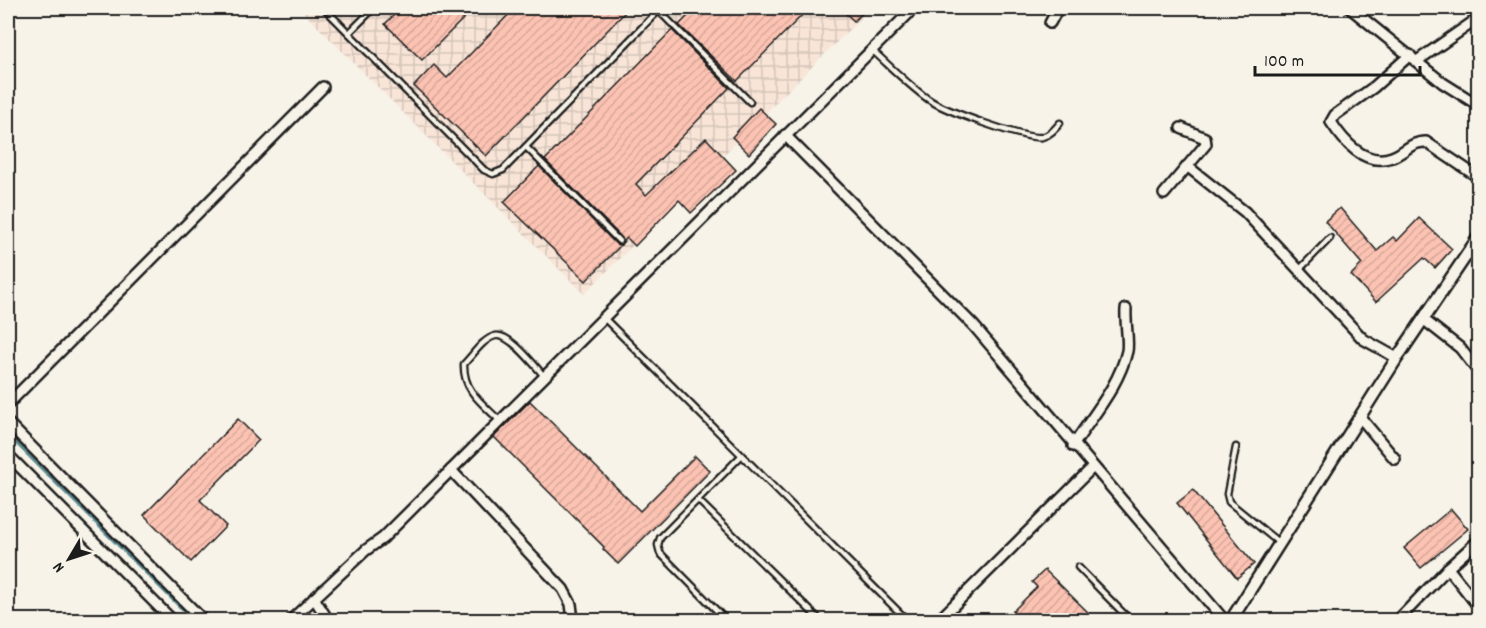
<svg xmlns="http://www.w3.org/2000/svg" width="1486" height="628" viewBox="0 0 1486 628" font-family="Dekko,sans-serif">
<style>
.industrial{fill:url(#industrial-grid)}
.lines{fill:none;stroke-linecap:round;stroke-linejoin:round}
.stream{stroke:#5a8991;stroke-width:3}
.building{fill:url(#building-hatch);stroke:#1c1c1c;stroke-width:1.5}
.service-casing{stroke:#1c1c1c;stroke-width:9}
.minor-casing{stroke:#1c1c1c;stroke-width:14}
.tertiary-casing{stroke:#1c1c1c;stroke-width:15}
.service{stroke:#f7f3e8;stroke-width:4.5}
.minor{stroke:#f7f3e8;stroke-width:9}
.tertiary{stroke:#f7f3e8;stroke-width:10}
</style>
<defs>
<pattern id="industrial-grid" width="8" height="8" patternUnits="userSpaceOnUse" patternTransform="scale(1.5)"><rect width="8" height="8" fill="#f8e5d8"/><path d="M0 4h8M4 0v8" fill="none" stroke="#d4c4b9"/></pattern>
<pattern id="building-hatch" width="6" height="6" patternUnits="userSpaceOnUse" patternTransform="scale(1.5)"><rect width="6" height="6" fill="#fcc3b3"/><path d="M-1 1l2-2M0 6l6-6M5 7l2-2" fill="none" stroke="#d7a799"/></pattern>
</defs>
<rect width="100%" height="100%" fill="#f7f3e8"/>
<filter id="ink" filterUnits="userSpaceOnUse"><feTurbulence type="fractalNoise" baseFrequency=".0167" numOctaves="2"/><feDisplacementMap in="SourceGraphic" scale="12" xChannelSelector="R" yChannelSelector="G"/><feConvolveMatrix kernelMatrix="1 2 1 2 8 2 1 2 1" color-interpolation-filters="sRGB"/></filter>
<g filter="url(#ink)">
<polygon class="industrial" points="299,8 871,8 584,294"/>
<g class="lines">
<polyline class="stream" points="8,435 193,620"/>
</g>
<g class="building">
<polygon points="401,8 474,8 422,60 385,24"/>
<polygon points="515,8 629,8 486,156 414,86 434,65 447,78"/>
<polygon points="696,8 809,8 737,81 679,25"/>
<polygon points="840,8 868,8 854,21"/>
<polygon points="672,30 729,88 636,184 646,195 706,138 736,170 691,213 679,200 635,246 627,238 623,242 622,238 545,160"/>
<polygon points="759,108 776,124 749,154 732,137"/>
<polygon points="539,166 616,244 621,245 586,281 504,202"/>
<polygon points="1340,208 1377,251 1393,237 1397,241 1419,218 1452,249 1435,268 1424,258 1376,302 1351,275 1362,264 1325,221"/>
<polygon points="530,401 640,511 695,456 710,471 618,564 603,549 604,547 494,437"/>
<polygon points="238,419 259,440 200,500 226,526 191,562 144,515"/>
<polygon points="1193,490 1254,564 1237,578 1177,503"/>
<polygon points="1451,509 1468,529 1421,568 1404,548"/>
<polygon points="1045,570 1097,621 1003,621 1037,587 1032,582"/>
</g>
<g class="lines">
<defs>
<g id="service">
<polyline points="324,8 484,170 493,174 503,170 661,8"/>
<polyline points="658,10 750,102"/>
<polyline points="349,33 374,8"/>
<path d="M 872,50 C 890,66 908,85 928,99 C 943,110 1026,140 1042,137 C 1050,135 1055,129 1060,123"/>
<polyline points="526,147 619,241"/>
<polyline points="1298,271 1330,238"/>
<polyline points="604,318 907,620"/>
<path d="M 500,421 C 482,403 463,391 464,364 C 473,355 483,339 495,336 C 509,332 535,366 544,376"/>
<polyline points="1236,447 1227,494 1229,502 1278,542"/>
<polyline points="698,500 820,620"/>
<polyline points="1078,567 1130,620"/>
<polyline points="726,620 660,553 658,545 660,538 741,456"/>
</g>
<g id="minor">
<polyline points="1350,8 1443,83 1478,105"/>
<polyline points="1050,23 1058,8"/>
<path d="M 1410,55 L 1374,87 L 1335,115 L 1331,122 C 1344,142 1365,167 1392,157 C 1404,153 1412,141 1426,142 L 1478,177"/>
<polyline points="1417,61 1473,22"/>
<polyline points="785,135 974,326 1224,620"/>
<polyline points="1187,166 1245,212 1363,339 1397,358"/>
<polyline points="1164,194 1206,144 1205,138 1181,128"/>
<polyline points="1423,319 1460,348 1478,371"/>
<polyline points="8,404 323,87"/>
<polyline points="1360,417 1395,459"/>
<polyline points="8,423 203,620"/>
<path d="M 1073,446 C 1092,416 1119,386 1127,351 C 1129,343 1125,321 1126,309"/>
<polyline points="8,455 172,620"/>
<polyline points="451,470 563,589 571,604 573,620"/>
<polyline points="1448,568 1478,606"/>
<polyline points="314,598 328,620"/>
<polyline points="291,620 366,550 383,538 914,8"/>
<polyline points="939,620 1092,468"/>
<polyline points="1398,620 1448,568 1478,541"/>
</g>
<polyline id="tertiary" points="1231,620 1397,358 1478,238"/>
</defs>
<use href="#service" class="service-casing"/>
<use href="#minor" class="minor-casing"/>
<use href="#tertiary" class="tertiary-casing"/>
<use href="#service" class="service"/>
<use href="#minor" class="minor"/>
<use href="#tertiary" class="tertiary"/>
</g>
</g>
<rect width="1486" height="628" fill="none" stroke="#f7f3e8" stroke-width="30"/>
<rect x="15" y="15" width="1456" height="598" fill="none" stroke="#1c1c1c" stroke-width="2" filter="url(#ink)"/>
<g transform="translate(69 559) rotate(231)" stroke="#f7f3e8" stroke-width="4.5" paint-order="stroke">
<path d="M0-4.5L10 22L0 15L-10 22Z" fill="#1c1c1c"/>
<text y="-9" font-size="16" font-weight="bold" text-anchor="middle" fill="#1c1c1c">N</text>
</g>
<path d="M1255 66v9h165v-9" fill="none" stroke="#1c1c1c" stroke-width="3"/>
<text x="1264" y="66" font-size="18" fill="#1c1c1c" stroke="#f7f3e8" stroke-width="4.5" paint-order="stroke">100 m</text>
</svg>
